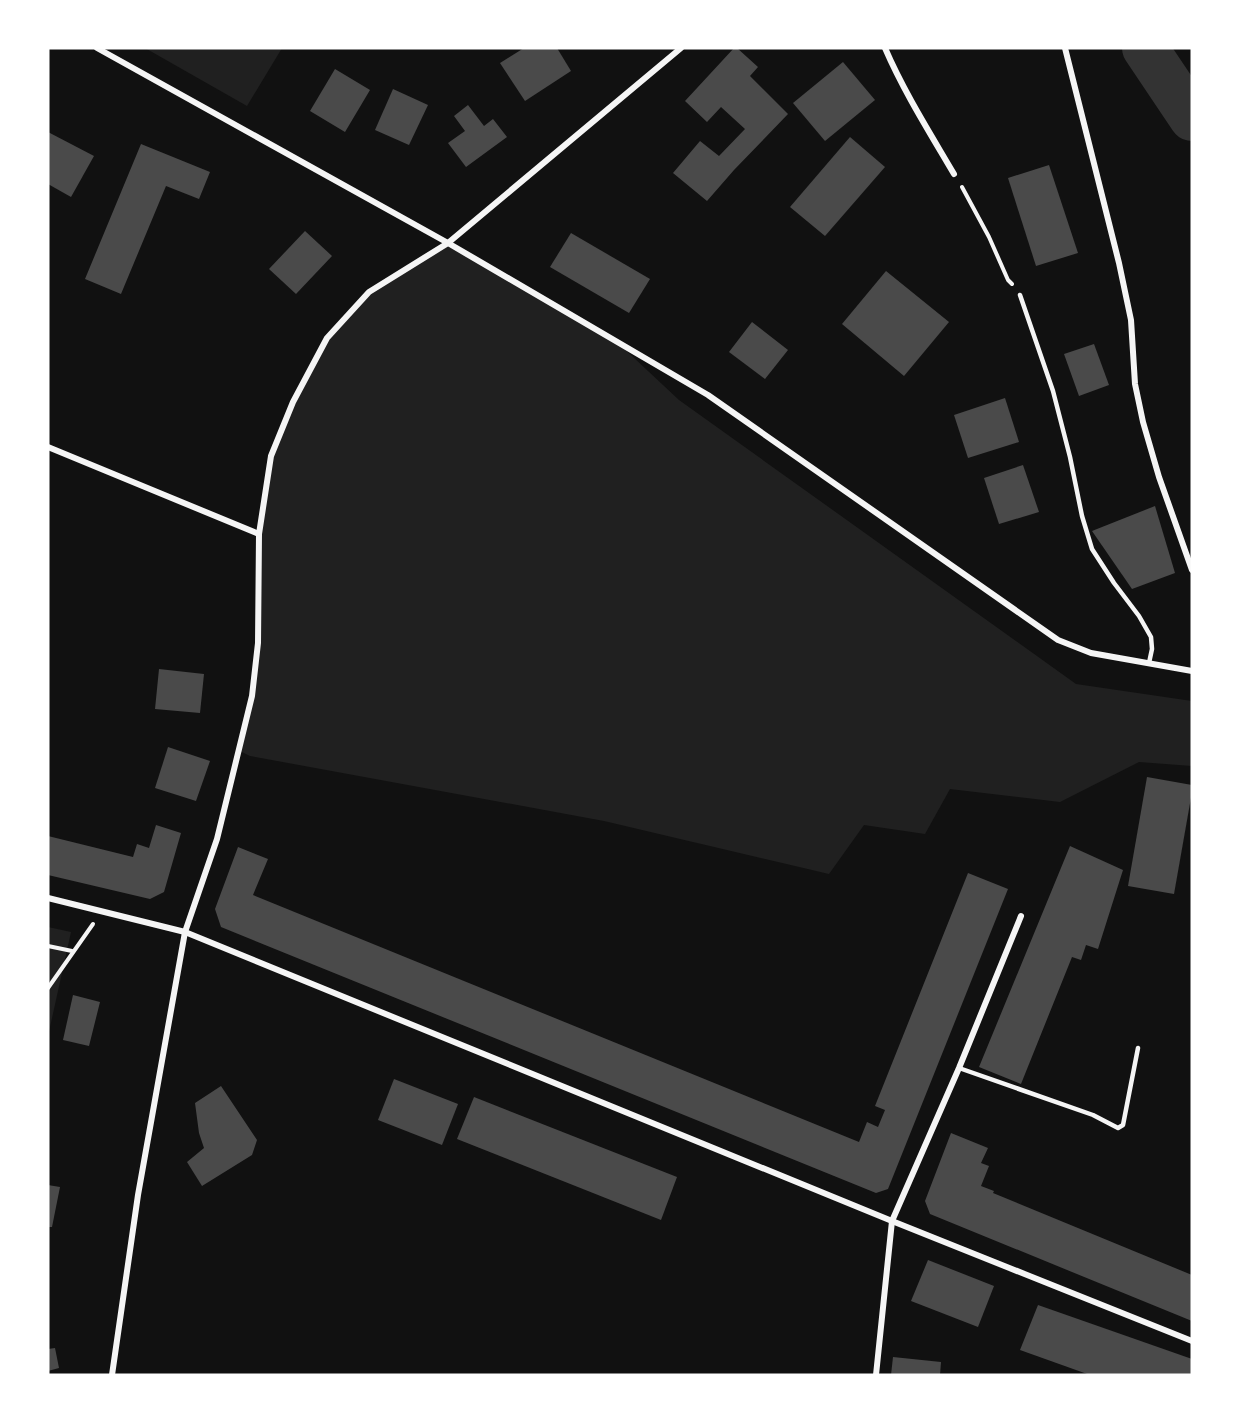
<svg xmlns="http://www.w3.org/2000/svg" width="1240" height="1423" viewBox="0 0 1240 1423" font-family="Figtree,sans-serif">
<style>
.green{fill:#202020}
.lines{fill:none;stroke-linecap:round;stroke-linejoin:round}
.river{stroke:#333;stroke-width:46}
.building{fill:#4a4a4a}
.path{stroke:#f5f5f5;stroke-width:4}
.service{stroke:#f5f5f5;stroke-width:4.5}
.minor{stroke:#f5f5f5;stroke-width:6}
</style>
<rect width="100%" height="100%" fill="#111"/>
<g class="green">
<polygon points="145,48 282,48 247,106"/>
<polygon points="448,243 617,342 679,400 1076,684 1192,701 1192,766 1139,762 1060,802 950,789 925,834 864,825 829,874 604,821 250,756 238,750 252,696 258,643 259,534 271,456 293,402 327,338 369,292"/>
<polygon points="48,927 71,932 48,1036"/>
</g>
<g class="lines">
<polyline class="river" points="1145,48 1192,118"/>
</g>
<g class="building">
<polygon points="524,48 557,48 571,71 525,101 500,63"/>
<polygon points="734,48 737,48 758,67 750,76 788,114 734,170 707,201 673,173 700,141 719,156 745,129 721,107 707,122 685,101"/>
<polygon points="843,62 875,100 825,141 793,103"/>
<polygon points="335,69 370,90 345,132 310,111"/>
<polygon points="393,89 428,105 409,145 375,130"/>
<polygon points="468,105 484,126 493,119 507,137 466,167 448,143 465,131 454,116"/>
<polygon points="48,132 94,156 71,197 48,184"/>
<polygon points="850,137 885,167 825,236 790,207"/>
<polygon points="141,144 210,172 199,199 166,186 121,294 85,279"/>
<polygon points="1049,165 1078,253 1036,266 1008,178"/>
<polygon points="305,231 332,256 296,294 269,269"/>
<polygon points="571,233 650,279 629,313 550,267"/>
<polygon points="886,271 949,322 904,376 842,324"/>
<polygon points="752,322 788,350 765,379 729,352"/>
<polygon points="1094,344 1109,385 1079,396 1064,354"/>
<polygon points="1005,398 1019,442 968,458 954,415"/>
<polygon points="1023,465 1039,512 999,524 984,478"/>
<polygon points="1155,506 1175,573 1132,589 1092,531"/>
<polygon points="159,669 204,674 200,713 155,709"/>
<polygon points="168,747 210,761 196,801 155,788"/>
<polygon points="1147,777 1192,785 1192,792 1174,894 1128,886"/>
<polygon points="156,825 181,833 164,892 150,899 48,875 48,836 133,857 137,844 149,848"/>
<polygon points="1070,846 1123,870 1098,949 1086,945 1081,960 1072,957 1021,1084 979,1067"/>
<polygon points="238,847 268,859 253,895 859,1142 867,1122 878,1127 885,1110 875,1106 968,873 1008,889 888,1189 876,1193 221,927 215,909"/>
<polygon points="73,995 100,1002 89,1046 63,1040"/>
<polygon points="394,1079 458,1104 442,1145 378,1120"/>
<polygon points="221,1086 257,1140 252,1155 202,1186 187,1162 204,1148 199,1133 195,1103"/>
<polygon points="474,1097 677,1177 661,1220 457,1139"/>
<polygon points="951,1133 988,1148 981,1163 989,1166 981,1186 994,1191 993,1193 1192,1275 1192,1321 930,1214 925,1201"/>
<polygon points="48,1185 60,1187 52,1227 48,1227"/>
<polygon points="928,1260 994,1286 978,1327 911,1301"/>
<polygon points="1038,1305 1192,1359 1192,1375 1090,1375 1020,1350"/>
<polygon points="55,1348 59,1368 48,1371 48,1349"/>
<polygon points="893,1357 941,1362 940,1375 891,1375"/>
</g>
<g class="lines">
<g class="path">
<polyline points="962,187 989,237 1008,280 1012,284"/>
<polyline points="48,946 72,951"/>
<polyline points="48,988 93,924"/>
</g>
<g class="service">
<polyline points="1020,295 1053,391 1070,457 1082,516 1092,549 1114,583 1139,616 1151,637 1152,649 1149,663"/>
<polyline points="959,1068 1093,1115 1118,1128 1123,1125 1138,1048"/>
</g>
<g class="minor">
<polyline points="97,48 448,243 708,395 1058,640 1091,653 1192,671"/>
<path d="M 885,48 C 904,92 930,133 954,174"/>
<polyline points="1065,48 1119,263 1131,320 1135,384 1143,422 1159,477 1192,570"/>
<polyline points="48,447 259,534"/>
<polyline points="48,898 185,932 892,1221 1192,1341"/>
<polyline points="112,1375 138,1195 185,932 217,839 252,696 258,643 259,534 271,456 293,402 327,338 369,292 448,243 681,48"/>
<polyline points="876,1375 892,1221 959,1068 1021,916"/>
</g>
</g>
<rect width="1240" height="1423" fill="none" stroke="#ffffff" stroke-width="99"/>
</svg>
